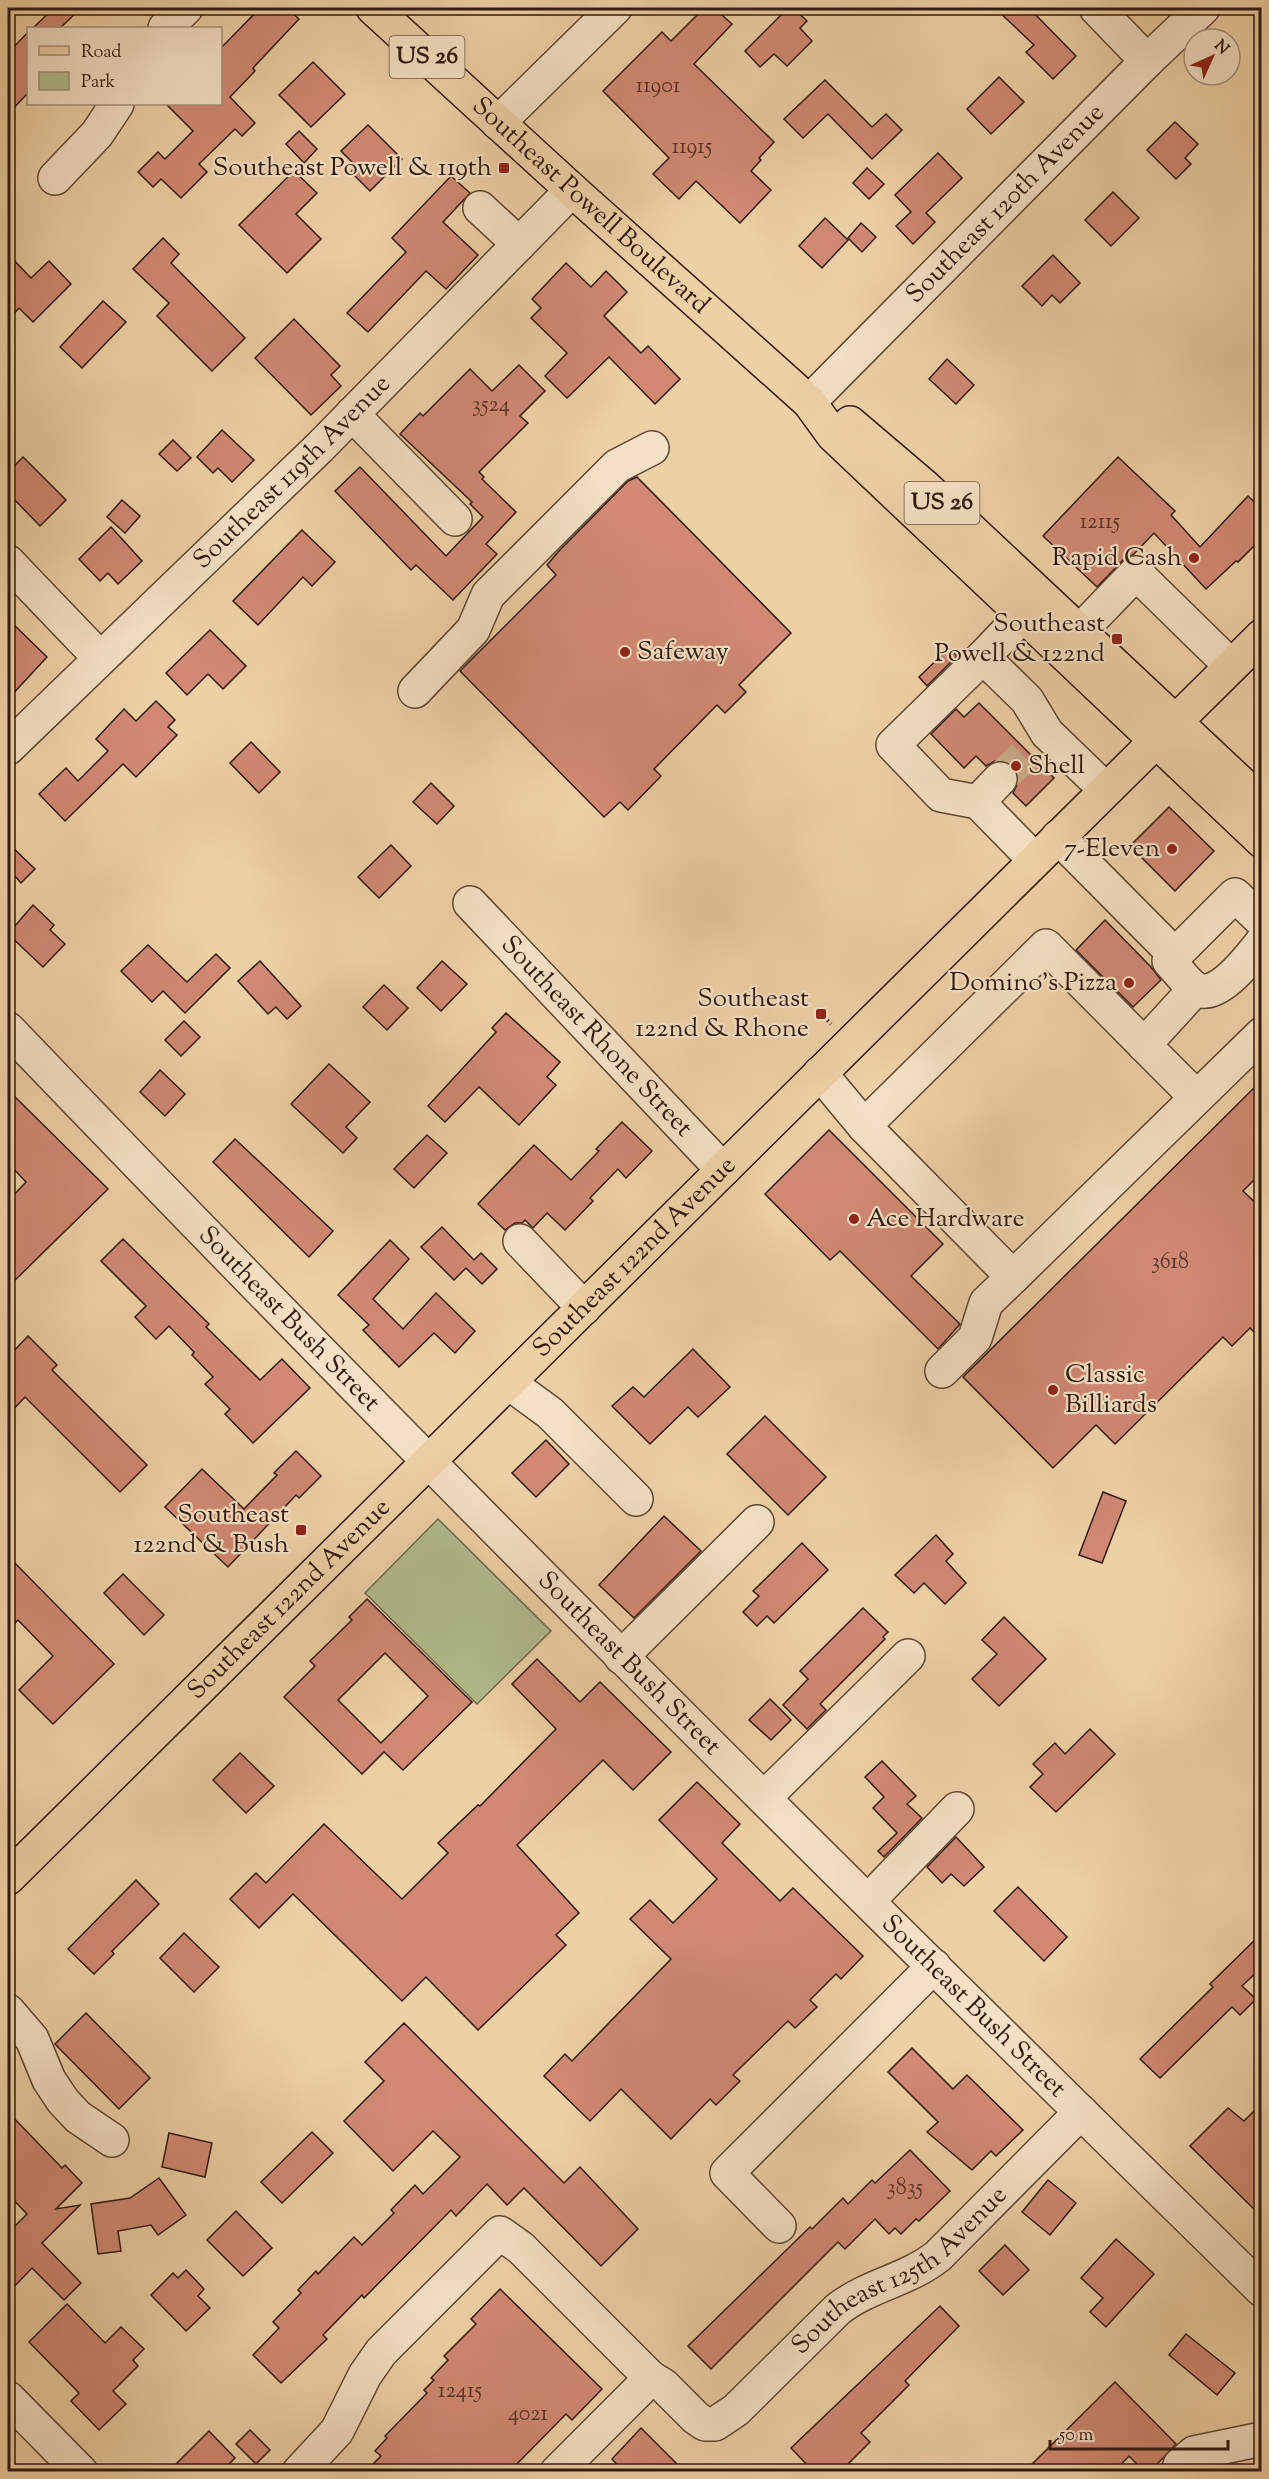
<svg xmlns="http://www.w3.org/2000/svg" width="1269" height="2479" viewBox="0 0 1269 2479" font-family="'Sorts Mill Goudy',serif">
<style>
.green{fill:#b2bc8b;stroke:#706a4d;stroke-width:1.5}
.building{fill:#d18973;stroke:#2f190f;stroke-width:1.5;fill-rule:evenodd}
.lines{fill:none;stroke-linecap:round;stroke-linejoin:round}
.minor-tunnel{stroke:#c8ab87;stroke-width:33;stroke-dasharray:33 16;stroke-linecap:butt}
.minor-casing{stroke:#5f4734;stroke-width:36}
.major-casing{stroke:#2f190f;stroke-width:36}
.path{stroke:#2f190f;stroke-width:4;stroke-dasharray:1.5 3;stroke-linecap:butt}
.minor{stroke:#f4e0c4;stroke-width:33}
.major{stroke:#eed0a5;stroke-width:33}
.poi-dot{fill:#8f2418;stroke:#f4e0c4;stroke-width:2}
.labels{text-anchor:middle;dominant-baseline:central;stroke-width:4.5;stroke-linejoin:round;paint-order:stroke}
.number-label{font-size:22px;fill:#583528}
.shield{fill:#f4e0c4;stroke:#6a5545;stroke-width:1.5}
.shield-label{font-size:24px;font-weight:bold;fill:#2f190f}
.poi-label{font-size:26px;fill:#2f190f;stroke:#f4e0c4;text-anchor:end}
.street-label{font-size:26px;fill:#2f190f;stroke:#f4e0c4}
</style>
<rect width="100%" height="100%" fill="#eed0a5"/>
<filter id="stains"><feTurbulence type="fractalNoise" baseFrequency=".00333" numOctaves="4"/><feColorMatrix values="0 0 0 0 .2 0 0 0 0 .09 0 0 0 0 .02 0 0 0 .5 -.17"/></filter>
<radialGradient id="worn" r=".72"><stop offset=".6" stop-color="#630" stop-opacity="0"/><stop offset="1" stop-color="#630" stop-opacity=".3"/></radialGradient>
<polygon class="green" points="438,1519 551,1631 477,1704 365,1593"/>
<g class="building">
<polygon points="54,8 81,8 60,28 33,28"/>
<polygon points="260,8 287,8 299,19 253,68 255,71 230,97 255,123 242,136 235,129 199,164 207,172 181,198 161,179 153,187 138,172 158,152 165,159 193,131 166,104 220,104 220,49"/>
<polygon points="704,8 714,8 732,24 694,64 774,142 759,158 761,160 751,171 771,190 740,223 696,181 679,199 653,174 669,158 603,91 662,32 671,41"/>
<polygon points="788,8 793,8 807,21 800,28 812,41 787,66 774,54 760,67 745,51"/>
<polygon points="995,8 1029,8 1076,56 1053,79 1026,52 1034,45"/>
<polygon points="28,32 28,93 8,114 8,53"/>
<polygon points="313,62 345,94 311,127 279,95"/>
<polygon points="999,77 1024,102 991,134 967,109"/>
<polygon points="825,80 872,127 886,114 902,130 872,159 828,114 803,138 784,119"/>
<polygon points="1175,122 1198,144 1185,158 1191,164 1176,179 1147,150"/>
<polygon points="368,125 402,159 370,191 351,172 356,166 341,151"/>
<polygon points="299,131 317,149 304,163 286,144"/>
<polygon points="938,153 962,178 926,213 935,222 913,244 896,226 911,212 895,195"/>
<polygon points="867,168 884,184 869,199 853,183"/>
<polygon points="294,171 317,193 296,214 321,239 287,273 239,225"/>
<polygon points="451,176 470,193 443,222 478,255 446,289 426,271 368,332 347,313 406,252 392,238"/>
<polygon points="1113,192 1139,218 1111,246 1085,220"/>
<polygon points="825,218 848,240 822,268 799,246"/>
<polygon points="861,223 876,237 862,252 848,238"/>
<polygon points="163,238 179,254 171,263 245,338 212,371 157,316 169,303 133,269"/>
<polygon points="8,254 31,278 49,261 71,284 33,322 19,308 8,320"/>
<polygon points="1053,255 1080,283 1060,303 1052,295 1042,306 1022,286"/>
<polygon points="566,263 591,287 606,271 627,292 604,316 641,353 648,346 680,379 655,404 609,357 567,398 545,376 567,353 531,318 541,308 532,299"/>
<polygon points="103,301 126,322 82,368 60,347"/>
<polygon points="294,319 340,366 331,375 341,386 311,415 255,358"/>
<polygon points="947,359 974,385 956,404 929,379"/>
<polygon points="519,365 545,391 520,416 528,423 479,472 484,477 482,479 516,512 486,544 497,554 453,600 416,565 411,570 335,491 360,467 446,556 483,517 470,504 472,502 400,434 420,413 423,416 470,369 492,391"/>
<polygon points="222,430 254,460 232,482 218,468 213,473 197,457"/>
<polygon points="173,440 191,458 177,471 159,454"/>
<polygon points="23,457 66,500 40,526 8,493 8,472"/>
<polygon points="1118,457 1175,511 1171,515 1200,547 1248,496 1262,509 1262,538 1238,562 1236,561 1206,589 1154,533 1133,555 1123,560 1097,587 1043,536"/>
<polygon points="637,477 791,633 739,685 746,692 725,713 717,705 654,769 661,776 628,810 620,802 604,817 460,671 556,575 547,565 558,552 628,481"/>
<polygon points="122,500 140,516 125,533 107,517"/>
<polygon points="111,527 142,561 118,584 108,573 100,581 79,559"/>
<polygon points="302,530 335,562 312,586 303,577 258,625 233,601"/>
<polygon points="8,619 47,657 8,699"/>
<polygon points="210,630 246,666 223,689 208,674 187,695 166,673"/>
<polygon points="949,648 957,656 927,686 919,677"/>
<polygon points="156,701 175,720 168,727 177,735 136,777 123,764 65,821 39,794 66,768 78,781 108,751 96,739 124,709 136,721"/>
<polygon points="979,703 1054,778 1026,806 1013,793 1018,783 1018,773 1012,765 1005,761 995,761 986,766 976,756 964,768 931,734 956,709 964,717"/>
<polygon points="251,742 280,772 259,793 230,763"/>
<polygon points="431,783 454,806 437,824 413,802"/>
<polygon points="1169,807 1214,851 1175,891 1130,846"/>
<polygon points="8,843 35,869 21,883 8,868"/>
<polygon points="391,845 411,866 379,898 358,877"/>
<polygon points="33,905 54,925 50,930 65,944 43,967 8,934"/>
<polygon points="1105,920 1151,967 1161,980 1133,1007 1076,950"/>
<polygon points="148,945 187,982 216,954 230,968 185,1013 163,991 152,1002 121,971"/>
<polygon points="260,961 301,1006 287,1019 276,1007 268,1014 238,981"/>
<polygon points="442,961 467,984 441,1011 417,988"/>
<polygon points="384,985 408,1008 387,1030 363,1007"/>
<polygon points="506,1013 560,1062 547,1077 556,1085 519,1125 479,1087 445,1122 428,1106 496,1032 492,1028"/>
<polygon points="184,1021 200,1037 181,1056 165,1040"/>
<polygon points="329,1064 370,1102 346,1127 357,1138 343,1153 291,1104"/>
<polygon points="160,1070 185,1094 165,1116 140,1092"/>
<polygon points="1262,1080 1262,1172 1243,1191 1262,1209 1262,1340 1250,1328 1232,1346 1223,1337 1115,1444 1096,1425 1053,1468 963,1377"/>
<polygon points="8,1090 108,1189 8,1287 8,1201 26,1182 8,1163"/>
<polygon points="622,1122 652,1151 626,1178 618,1169 590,1198 593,1201 565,1230 547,1213 533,1228 525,1220 522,1223 515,1223 505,1230 478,1204 534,1145 571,1180 599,1151 596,1149"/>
<polygon points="829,1130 943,1244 911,1276 960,1324 938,1349 840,1251 830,1260 765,1194"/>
<polygon points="427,1135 447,1153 414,1188 394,1169"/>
<polygon points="235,1139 333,1231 309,1257 213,1162"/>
<polygon points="442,1227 474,1260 481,1253 497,1269 482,1284 466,1268 454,1280 421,1247"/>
<polygon points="123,1239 209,1324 206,1327 260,1380 282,1359 310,1388 253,1443 225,1414 230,1409 205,1384 213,1377 192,1355 194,1352 169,1326 156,1339 135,1317 146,1306 101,1261"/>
<polygon points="390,1240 409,1259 373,1299 403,1329 436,1293 475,1331 455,1353 434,1333 399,1367 363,1330 369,1325 338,1295"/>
<polygon points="28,1336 57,1365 52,1370 147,1465 120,1492 25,1397 8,1415 8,1357"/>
<polygon points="693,1349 730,1387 698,1417 688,1407 650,1444 612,1406 633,1387 644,1397"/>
<polygon points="765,1416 826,1477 788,1515 727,1454"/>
<polygon points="546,1440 569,1464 536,1497 512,1473"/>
<polygon points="296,1451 321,1476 299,1498 296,1495 228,1567 165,1507 202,1469 244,1509 277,1475 274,1473"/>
<polygon points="1103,1492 1126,1501 1102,1563 1079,1555"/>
<polygon points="664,1516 701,1551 634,1618 599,1585"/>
<polygon points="936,1535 953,1554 946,1561 966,1583 945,1604 924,1583 914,1593 895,1575"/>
<polygon points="802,1543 828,1570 774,1623 767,1616 757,1626 743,1612 759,1596 753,1591"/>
<polygon points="8,1556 114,1664 53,1724 19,1690 53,1656 18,1620 8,1630"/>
<polygon points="123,1574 164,1615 144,1635 104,1593"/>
<path d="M 367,1599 L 472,1702 L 403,1770 L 384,1752 L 362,1774 L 284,1697 L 315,1666 L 310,1661 L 352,1620 L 349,1617 ZM 385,1653 L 428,1696 L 381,1743 L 338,1700 Z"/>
<polygon points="863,1608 888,1632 883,1637 885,1639 820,1704 826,1710 807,1729 783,1705 808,1679 800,1671"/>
<polygon points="1004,1617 1046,1659 999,1706 972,1679 997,1654 982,1640"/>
<polygon points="537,1659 580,1702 600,1682 671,1752 633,1790 603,1760 517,1845 579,1913 556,1935 566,1945 478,2030 426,1977 402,2001 293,1894 259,1928 230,1899 256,1873 266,1883 324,1824 402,1899 448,1853 438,1843 478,1805 480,1806 556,1729 512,1684"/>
<polygon points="770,1699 791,1720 771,1740 749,1720"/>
<polygon points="1090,1729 1115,1754 1056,1812 1030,1787 1043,1774 1033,1764 1055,1743 1065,1754"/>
<polygon points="240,1753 274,1786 246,1813 213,1780"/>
<polygon points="882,1761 916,1796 907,1804 922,1818 884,1857 878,1851 897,1833 873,1808 884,1797 865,1777"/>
<polygon points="697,1782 740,1824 722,1843 780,1901 793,1888 863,1956 841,1979 836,1974 810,2000 817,2007 795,2028 788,2021 733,2075 740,2081 716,2105 710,2099 671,2139 621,2089 590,2121 544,2076 565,2054 572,2061 671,1959 630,1919 650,1900 673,1923 717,1879 659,1820"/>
<polygon points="956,1837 984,1867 964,1886 951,1874 942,1883 927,1867"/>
<polygon points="136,1880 159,1904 112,1951 114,1954 94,1974 68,1949"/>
<polygon points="1018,1887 1067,1937 1044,1961 994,1911"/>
<polygon points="184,1933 219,1967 194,1992 160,1958"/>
<polygon points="1262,1933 1262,1967 1242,1986 1256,1999 1240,2015 1232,2007 1160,2078 1140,2059 1213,1987 1210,1984"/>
<polygon points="86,2013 150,2078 119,2109 55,2044"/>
<polygon points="404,2023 564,2183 580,2167 638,2229 601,2266 524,2188 507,2205 487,2184 456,2216 451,2210 364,2298 362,2295 323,2335 327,2339 281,2383 253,2355 279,2328 273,2322 301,2293 298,2290 316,2271 318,2274 354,2237 362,2245 394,2213 391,2210 415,2185 423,2194 460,2157 433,2131 393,2171 344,2121 384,2081 365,2062"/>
<polygon points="912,2048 953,2089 967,2075 1023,2130 996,2156 991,2151 972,2170 927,2132 938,2122 888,2072"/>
<polygon points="1262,2103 1262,2217 1190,2146 1228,2108 1244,2121"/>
<polygon points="8,2112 62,2168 65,2165 82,2183 56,2209 80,2205 42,2243 81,2283 64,2300 32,2268 8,2293 8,2233 27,2214 8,2194"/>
<polygon points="312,2132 333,2153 282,2203 261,2182"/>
<polygon points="169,2133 212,2143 205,2177 162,2167"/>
<polygon points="910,2150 950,2191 919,2221 916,2219 901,2234 895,2228 889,2234 875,2219 845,2249 838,2242 711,2369 688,2346 810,2227 812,2229 843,2198 848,2204 872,2180 875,2183"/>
<polygon points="159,2178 186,2215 158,2235 151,2225 118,2231 121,2251 98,2254 91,2204 130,2198"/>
<polygon points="1048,2180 1076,2203 1050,2235 1022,2212"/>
<polygon points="236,2211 272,2248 243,2276 207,2240"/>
<polygon points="1116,2239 1154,2274 1106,2327 1090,2312 1103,2298 1081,2278"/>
<polygon points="1005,2245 1029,2270 1003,2295 979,2271"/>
<polygon points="186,2270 204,2289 198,2296 210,2308 186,2331 151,2295 173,2273 178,2278"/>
<polygon points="500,2289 602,2389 572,2420 566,2414 509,2472 365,2472 381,2456 375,2451 387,2438 385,2436 427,2393 424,2390 434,2380 431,2378 448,2360 444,2356 476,2324 471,2319"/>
<polygon points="67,2304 105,2343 121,2327 144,2349 133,2360 138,2366 113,2391 126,2404 99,2430 71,2401 79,2393 29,2342"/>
<polygon points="940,2306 959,2326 905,2381 909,2385 861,2433 870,2442 840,2472 814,2472 791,2448"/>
<polygon points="1186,2334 1235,2373 1217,2395 1169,2355"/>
<polygon points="1115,2382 1176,2444 1165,2456 1149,2472 1145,2472 1129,2456 1114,2472 1024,2472"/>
<polygon points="641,2428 685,2472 624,2472 612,2459"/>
<polygon points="250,2430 270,2450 256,2464 236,2444"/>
<polygon points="209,2431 235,2458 221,2472 168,2472"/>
</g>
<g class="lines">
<polyline class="minor-tunnel" points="1000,779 1028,752"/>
<defs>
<g id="minor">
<polyline points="1096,8 1147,61"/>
<polyline points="165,28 186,8"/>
<polyline points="498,123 615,8"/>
<polyline points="55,178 97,134 117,104"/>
<polyline points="480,208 519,244"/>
<path id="s1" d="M 809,402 L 1147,61 L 1203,8"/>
<polyline points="352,414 455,519"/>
<polyline points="8,562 99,657"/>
<polyline points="1022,616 983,657 893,745 941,795 978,802 1035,860"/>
<polyline points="1079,632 1136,573 1231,666"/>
<polyline points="983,657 1027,700 1047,733 1105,789"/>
<polyline points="415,691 473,630 488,595 617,466 652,448"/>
<path id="s2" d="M 8,748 L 320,447 L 572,190"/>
<polyline points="978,802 1000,779"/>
<path d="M 1058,837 L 1175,955 L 1169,961 C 1177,969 1186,983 1196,989 C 1218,1001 1250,957 1262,942"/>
<path id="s3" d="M 470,903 L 723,1170"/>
<polyline points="1175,955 1235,895 1262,921"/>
<path id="s4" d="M 8,1029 C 418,1457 838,1875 1262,2290"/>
<polyline points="1144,1045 1195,989"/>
<polyline points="820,1073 864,1126 1013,1277 1262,1034"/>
<polyline points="864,1126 1046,946 1196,1097"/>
<polyline points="520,1241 584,1308"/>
<polyline points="942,1371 975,1338 986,1303 1013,1277"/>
<polyline points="509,1383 550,1413 636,1499"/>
<polyline points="621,1657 757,1522"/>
<polyline points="764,1798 908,1656"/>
<polyline points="868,1901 957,1809"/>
<polyline points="8,2011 32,2039 49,2080 63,2101 78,2117 112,2140"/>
<polyline points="779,2226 727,2173 934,1966"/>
<polyline points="8,2398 81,2472"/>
<path id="s5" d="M 299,2472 L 337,2431 L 365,2375 L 381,2352 L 500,2233 L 521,2248 L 651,2378 L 663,2385 L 696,2418 L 705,2424 L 715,2424 L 736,2410 L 838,2309 C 869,2285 908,2280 938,2256 L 1081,2112"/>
<polyline points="557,2472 651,2378"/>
<polyline points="1179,2472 1180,2465 1194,2453 1262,2439"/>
</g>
<g id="major">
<path id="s6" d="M 373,8 L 572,190 L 809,402 L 833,435 L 1262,841"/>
<polyline points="850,423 924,486 1262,803"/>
<path id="s7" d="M 8,1878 L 1262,636"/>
</g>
</defs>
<use href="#minor" class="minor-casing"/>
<use href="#major" class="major-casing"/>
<polyline class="path" points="821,1014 831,1024"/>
<use href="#minor" class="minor"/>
<use href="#major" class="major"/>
</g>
<g class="poi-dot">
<rect x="498" y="162" width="12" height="12" rx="3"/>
<circle cx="1194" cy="558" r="6"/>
<rect x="1111" y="633" width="12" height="12" rx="3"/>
<circle cx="625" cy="652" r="6"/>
<circle cx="1016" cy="766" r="6"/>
<circle cx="1172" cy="849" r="6"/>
<circle cx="1129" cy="983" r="6"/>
<rect x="815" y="1008" width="12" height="12" rx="3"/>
<circle cx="854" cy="1219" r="6"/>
<circle cx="1053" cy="1390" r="6"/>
<rect x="295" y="1524" width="12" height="12" rx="3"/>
</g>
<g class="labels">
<g class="number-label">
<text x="658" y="87">11901</text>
<text x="692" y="148">11915</text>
<text x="491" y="406">3524</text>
<text x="1100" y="523">12115</text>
<text x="1170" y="1263">3618</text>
<text x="905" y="2189">3835</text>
<text x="460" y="2392">12415</text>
<text x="528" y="2415">4021</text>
</g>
<g class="shield">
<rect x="389.5" y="36" width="75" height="42" rx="4.5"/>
<rect x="904.5" y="482" width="75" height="42" rx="4.5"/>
</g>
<g class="shield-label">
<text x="427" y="57">US 26</text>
<text x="942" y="503">US 26</text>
</g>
<g class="poi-label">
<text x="492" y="168">Southeast Powell &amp; 119th</text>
<text x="1182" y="558">Rapid Cash</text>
<text x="1105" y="624">Southeast<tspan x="1105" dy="30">Powell &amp; 122nd</tspan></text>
<text x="637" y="652" text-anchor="start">Safeway</text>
<text x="1028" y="766" text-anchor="start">Shell</text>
<text x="1160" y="849">7-Eleven</text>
<text x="1117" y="983">Domino's Pizza</text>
<text x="809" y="999">Southeast<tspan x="809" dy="30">122nd &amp; Rhone</tspan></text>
<text x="866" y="1219" text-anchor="start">Ace Hardware</text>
<text x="1065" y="1375" text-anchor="start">Classic<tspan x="1065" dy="30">Billiards</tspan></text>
<text x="289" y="1515">Southeast<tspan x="289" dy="30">122nd &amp; Bush</tspan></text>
</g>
<g class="street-label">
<text stroke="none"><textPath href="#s1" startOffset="279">Southeast 120th Avenue</textPath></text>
<text stroke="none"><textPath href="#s6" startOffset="294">Southeast Powell Boulevard</textPath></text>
<text stroke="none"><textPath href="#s2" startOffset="396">Southeast 119th Avenue</textPath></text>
<text stroke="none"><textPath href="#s3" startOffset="184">Southeast Rhone Street</textPath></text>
<text stroke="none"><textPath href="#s7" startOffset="882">Southeast 122nd Avenue</textPath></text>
<text stroke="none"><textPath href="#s4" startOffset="404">Southeast Bush Street</textPath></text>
<text stroke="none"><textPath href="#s7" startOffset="396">Southeast 122nd Avenue</textPath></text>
<text stroke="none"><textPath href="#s4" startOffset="888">Southeast Bush Street</textPath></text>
<text stroke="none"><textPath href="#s4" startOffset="1374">Southeast Bush Street</textPath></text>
<text stroke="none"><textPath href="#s5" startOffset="848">Southeast 125th Avenue</textPath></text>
</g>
</g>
<rect width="1269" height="2479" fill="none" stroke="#eed0a5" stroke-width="30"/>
<rect x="9" y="9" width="1251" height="2461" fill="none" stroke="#2f190f" stroke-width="3"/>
<rect x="15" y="15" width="1239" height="2449" fill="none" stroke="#2f190f" stroke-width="1.5"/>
<rect x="27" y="27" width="195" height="78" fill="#f4e0c4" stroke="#a5907c" stroke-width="1.5"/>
<rect x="39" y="46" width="30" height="9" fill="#eed0a5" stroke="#a5907c" stroke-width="1.5"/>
<text x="81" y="57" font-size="18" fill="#2f190f">Road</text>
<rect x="39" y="72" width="30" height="18" fill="#b2bc8b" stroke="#a5907c" stroke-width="1.5"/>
<text x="81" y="87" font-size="18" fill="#2f190f">Park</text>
<g transform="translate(1212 57) rotate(45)"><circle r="28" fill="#f4e0c4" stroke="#a5907c" stroke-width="1.5"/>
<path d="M0-4.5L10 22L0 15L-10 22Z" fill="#8f2418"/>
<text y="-9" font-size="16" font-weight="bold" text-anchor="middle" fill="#2f190f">N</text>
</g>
<path d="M1050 2440v9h178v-9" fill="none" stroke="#2f190f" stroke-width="3"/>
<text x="1059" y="2440" font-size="18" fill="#2f190f" stroke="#f4e0c4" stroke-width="4.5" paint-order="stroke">50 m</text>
<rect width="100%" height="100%" filter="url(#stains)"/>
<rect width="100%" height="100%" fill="url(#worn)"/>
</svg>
